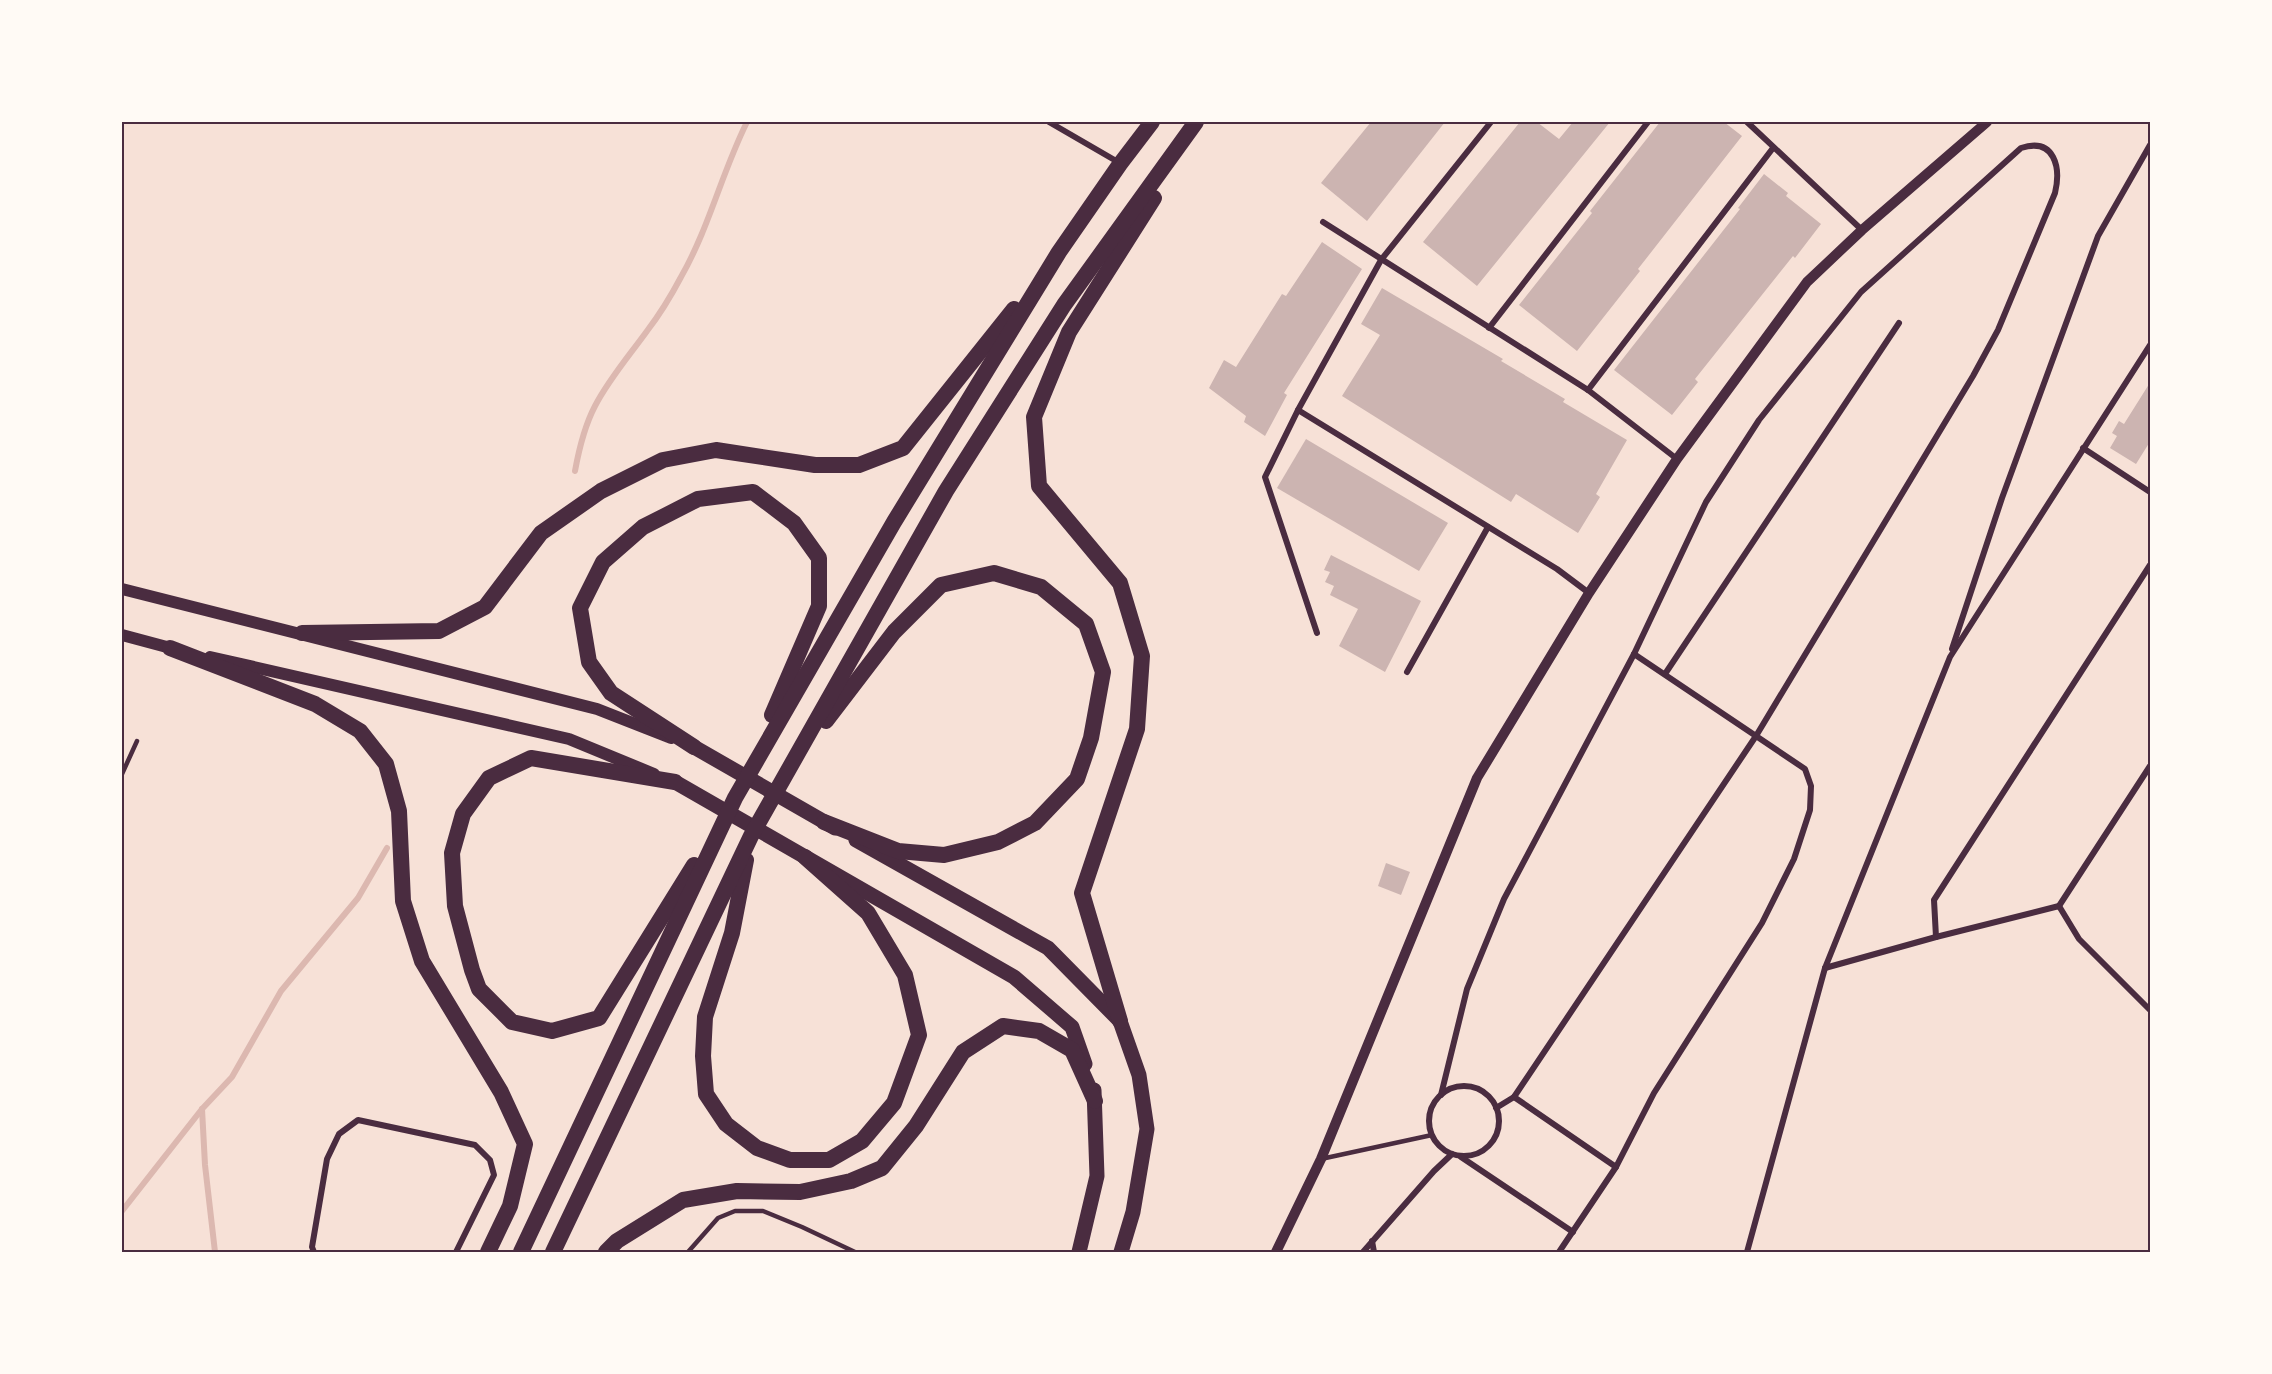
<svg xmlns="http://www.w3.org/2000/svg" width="2272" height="1374" viewBox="0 0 2272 1374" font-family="Commissioner,sans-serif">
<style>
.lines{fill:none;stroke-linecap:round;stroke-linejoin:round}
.stream{stroke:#dcb8b0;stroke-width:6}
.building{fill:#ccb4b1}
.service{stroke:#4a2c40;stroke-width:4.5}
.minor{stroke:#4a2c40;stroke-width:6}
.tertiary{stroke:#4a2c40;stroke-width:10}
.secondary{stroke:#4a2c40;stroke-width:12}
.primary{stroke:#4a2c40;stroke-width:15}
.trunk{stroke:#4a2c40;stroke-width:16}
.neatline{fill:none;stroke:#4a2c40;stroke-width:2}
</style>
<rect width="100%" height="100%" fill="#f7e1d7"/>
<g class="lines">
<g class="stream">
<path d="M 575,471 C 579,449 584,427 595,406 C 609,379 629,356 647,331 C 660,314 671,296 681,277 C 709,228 722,172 747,122"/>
<polyline points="202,1109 205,1165 215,1252"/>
<polyline points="122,1211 202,1109 232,1077 281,991 358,898 387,848"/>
</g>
</g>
<g class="building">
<polygon points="1371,122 1445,122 1367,221 1321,183"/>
<polygon points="1520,122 1537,122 1559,139 1573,122 1610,122 1477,286 1423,242"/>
<polygon points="1660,122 1724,122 1742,136 1638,269 1640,271 1577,351 1519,305 1592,213 1590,211"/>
<polygon points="1764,174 1788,193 1786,196 1821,224 1795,258 1793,256 1695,379 1698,382 1672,415 1614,370 1740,209 1738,208"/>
<polygon points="1322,242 1362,269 1284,393 1287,395 1265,436 1244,422 1246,416 1209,388 1224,360 1236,367 1282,294 1286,296"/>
<polygon points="1382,288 1503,359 1501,361 1565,399 1563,402 1627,440 1596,494 1600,497 1578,533 1516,494 1511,502 1342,396 1380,335 1361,324"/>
<polygon points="2151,381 2151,440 2136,464 2110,448 2117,436 2112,433 2119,421 2124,424"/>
<polygon points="1306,439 1448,523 1419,571 1277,488"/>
<polygon points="1331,555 1421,601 1385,672 1339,646 1358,609 1330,595 1334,586 1325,582 1330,572 1324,570"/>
<polygon points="1386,863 1410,872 1401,895 1378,886"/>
</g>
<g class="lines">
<g class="service">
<polyline points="122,774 137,741"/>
<polyline points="1321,1159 1432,1135"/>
<polyline points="688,1252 718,1218 735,1211 763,1211 802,1227 855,1252"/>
</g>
<g class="minor">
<polyline points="1049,122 1118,162"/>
<polyline points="1747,122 1862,230"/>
<polyline points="1323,222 1588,390 1677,459"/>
<polyline points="1489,328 1648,122"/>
<polyline points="1588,390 1773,148"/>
<polyline points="1298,410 1557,569 1589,593"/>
<polyline points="2083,448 2150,492"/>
<polyline points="1317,633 1265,477 1298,410 1381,260 1491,122"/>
<polyline points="1952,649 2002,498 2098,236 2150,145"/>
<polyline points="1407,672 1488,527"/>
<polyline points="1665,674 1899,323"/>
<polyline points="2059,906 2150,766"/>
<polyline points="1936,937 1934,900 2150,565"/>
<polyline points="1825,968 1936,937 2059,906 2079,939 2150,1010"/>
<circle cx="1464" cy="1121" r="35"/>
<path d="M 1441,1095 L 1467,989 L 1504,899 L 1634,654 L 1706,502 L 1759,420 L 1861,292 L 2021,148 C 2055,137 2061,168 2055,193 L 1998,330 L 1973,376 L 1756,736 L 1514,1097 L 1496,1108"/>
<polyline points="1514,1097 1616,1167"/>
<polyline points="1461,1157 1573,1232"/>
<polyline points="1372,1241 1374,1252"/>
<polyline points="314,1252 312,1247 327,1159 339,1134 358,1120 475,1145 490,1160 494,1175 456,1252"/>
<polyline points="1363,1252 1434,1171 1452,1154"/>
<polyline points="1559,1252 1616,1167 1654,1093 1762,923 1794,859 1810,810 1811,786 1805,769 1634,654"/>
<polyline points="1747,1252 1825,968 1950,657 2150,345"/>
</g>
<polyline class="tertiary" points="1276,1252 1321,1159 1477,778 1589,593 1677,459 1807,282 1862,230 1987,122"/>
<g class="secondary">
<polyline points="122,589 597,709 671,738"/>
<polyline points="122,635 178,650"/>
<polyline points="210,657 569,739 654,774"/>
</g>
<g class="primary">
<polyline points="694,747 835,828"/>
<polyline points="675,782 1014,977 1072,1027 1085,1064"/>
<polyline points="856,840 1048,948 1120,1021 1139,1075 1147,1129 1133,1212 1121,1252"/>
<polyline points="1079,1252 1097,1176 1094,1090"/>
</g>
<g class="trunk">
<polyline points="302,633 439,631 485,607 541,533 601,491 663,460 716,450 815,465 859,465 903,448 1014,309"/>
<polyline points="170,648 315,704 360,731 386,764 399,811 403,901 422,961 501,1092 525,1144 510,1206 488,1252"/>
<polyline points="694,747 611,693 589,662 580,608 603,562 643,527 698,499 753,492 794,523 819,558 819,606 772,715"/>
<polyline points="675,782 531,758 489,778 463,814 452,853 455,906 472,970 479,989 512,1022 552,1031 599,1018 694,865"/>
<polyline points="824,822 898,851 944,855 998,842 1035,823 1077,779 1091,738 1103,672 1086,624 1041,587 994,573 941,585 894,632 826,721"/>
<polyline points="746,860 732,933 705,1017 703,1056 706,1094 726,1124 757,1148 790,1160 829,1160 862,1141 894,1103 919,1035 905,975 868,913 805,857"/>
<polyline points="1120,1021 1082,893 1137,729 1142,656 1120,583 1039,486 1034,417 1069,332 1154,198"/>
<polyline points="521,1252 735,798 894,522 1059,252 1120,164 1152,122"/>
<polyline points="553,1252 751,836 946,491 1064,305 1196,122"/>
<polyline points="606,1252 617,1241 683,1200 737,1191 800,1192 851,1181 882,1168 916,1126 963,1052 1003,1026 1039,1031 1072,1050 1095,1101"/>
</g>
</g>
<rect width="2272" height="1374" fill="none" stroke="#fffaf5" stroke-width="246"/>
<rect x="123" y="123" width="2026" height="1128" class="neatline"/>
</svg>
